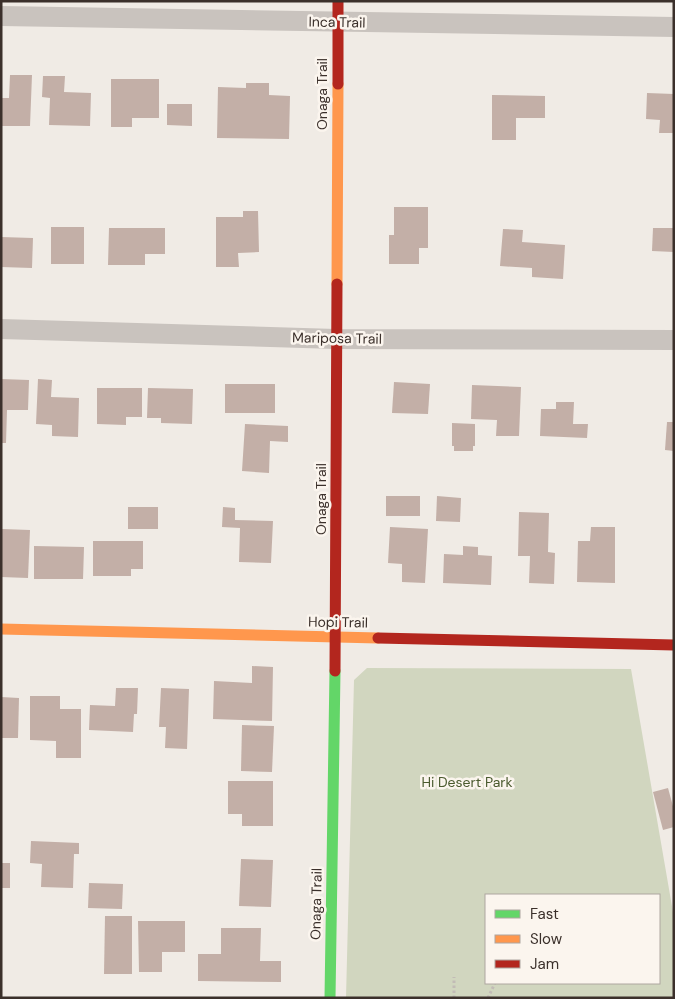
<svg xmlns="http://www.w3.org/2000/svg" width="675" height="999" viewBox="0 0 675 999" font-family="'DM Sans',sans-serif">
<style>
.green{fill:#d1d6bf;fill-rule:evenodd}
.building{fill:#c3afa7}
.lines{fill:none;stroke-linecap:round;stroke-linejoin:round}
.path{stroke:#c2bbb6;stroke-width:3;stroke-dasharray:2.5 2.5;stroke-linecap:butt}
.street{stroke:#c9c3be;stroke-width:20}
.fast{stroke:#63d668;stroke-width:11}
.slow{stroke:#ff974d;stroke-width:11}
.jam{stroke:#b3261e;stroke-width:11}
.labels{text-anchor:middle;dominant-baseline:central;stroke-width:5;stroke-linejoin:round;paint-order:stroke}
.street-label{font-size:14px;fill:#3b302b;stroke:#fbf5ee}
.park-label{font-size:14px;fill:#4a5a2e;stroke:#fbf5ee}
</style>
<rect width="100%" height="100%" fill="#f0ebe5"/>
<path class="green" d="M 367,668 L 631,669 L 674,918 L 674,998 L 346,998 L 354,680 ZM 486,895 L 659,895 L 659,983 L 486,983 Z"/>
<g class="building">
<polygon points="10,75 32,75 30,126 1,126 1,98 9,98"/>
<polygon points="43,76 65,76 64,92 91,93 90,126 49,125 50,98 42,97"/>
<polygon points="111,79 159,79 159,118 132,118 132,127 111,127"/>
<polygon points="246,83 269,83 269,95 290,96 289,139 217,138 218,87 246,88"/>
<polygon points="647,93 674,94 674,133 659,133 660,120 646,119"/>
<polygon points="492,95 545,96 545,118 516,118 516,140 492,140"/>
<polygon points="167,104 192,104 192,126 167,125"/>
<polygon points="394,207 428,207 428,248 419,248 419,264 389,264 389,235 394,235"/>
<polygon points="243,211 258,211 259,252 238,253 239,267 216,267 216,217 243,217"/>
<rect x="51" y="227" width="33" height="37"/>
<polygon points="109,228 165,228 165,254 145,254 145,265 108,265"/>
<polygon points="653,228 674,228 674,252 652,251"/>
<polygon points="503,229 523,230 522,242 565,245 563,279 532,277 532,268 500,266"/>
<polygon points="1,237 33,238 32,268 1,267"/>
<polygon points="1,379 29,380 28,410 7,410 6,443 1,443"/>
<polygon points="38,379 52,380 51,397 79,398 78,437 52,436 52,425 36,424"/>
<polygon points="394,382 430,384 428,414 392,413"/>
<rect x="225" y="384" width="50" height="29"/>
<polygon points="472,385 521,387 519,436 496,436 497,420 471,419"/>
<polygon points="97,388 142,388 142,417 126,417 126,425 97,424"/>
<polygon points="148,388 193,389 192,424 161,423 161,418 147,418"/>
<polygon points="556,402 574,402 573,424 588,424 587,438 540,436 541,409 556,409"/>
<polygon points="667,422 674,422 674,451 665,450"/>
<polygon points="452,423 475,424 475,446 473,446 473,451 454,451 454,446 452,446"/>
<polygon points="245,424 288,426 288,442 270,441 269,473 242,471"/>
<rect x="386" y="496" width="34" height="20"/>
<polygon points="437,496 461,498 460,522 436,521"/>
<rect x="128" y="507" width="30" height="22"/>
<polygon points="223,507 235,508 235,520 273,521 271,563 239,562 240,528 222,527"/>
<polygon points="519,512 549,513 548,552 555,553 554,584 529,583 530,556 518,556"/>
<polygon points="390,527 428,529 425,583 402,582 402,564 388,563"/>
<polygon points="591,527 615,527 615,583 577,582 578,541 590,541"/>
<polygon points="2,529 30,530 28,578 1,577"/>
<polygon points="93,541 143,541 143,569 131,569 131,576 93,576"/>
<polygon points="34,546 84,547 83,579 34,579"/>
<polygon points="463,546 478,547 478,555 492,556 491,585 443,583 444,554 463,555"/>
<polygon points="252,666 273,667 272,721 213,719 214,681 252,683"/>
<polygon points="116,688 138,688 137,714 134,714 133,732 89,730 90,705 115,706"/>
<polygon points="161,688 189,689 187,749 165,748 166,727 159,727"/>
<polygon points="30,696 60,696 60,709 81,709 81,758 56,758 56,741 30,740"/>
<polygon points="1,697 19,698 18,738 1,738"/>
<polygon points="242,725 274,726 272,772 241,771"/>
<polygon points="228,781 273,781 273,826 242,826 242,814 228,814"/>
<polygon points="668,788 674,810 674,827 663,830 653,792"/>
<polygon points="31,841 79,843 79,854 74,854 73,888 41,887 42,864 30,863"/>
<polygon points="241,859 273,860 271,907 239,906"/>
<rect x="1" y="863" width="9" height="25"/>
<polygon points="89,883 123,884 122,909 88,908"/>
<polygon points="105,916 132,916 132,974 104,974"/>
<polygon points="138,921 185,921 185,952 162,952 162,972 139,972"/>
<polygon points="221,928 261,928 260,961 281,961 281,982 198,981 198,954 221,954"/>
</g>
<g class="lines">
<g class="path">
<polyline points="454,998 454,977"/>
<polyline points="488,998 495,983"/>
</g>
<g class="street">
<polyline points="1,16 674,27"/>
<polyline points="1,329 336,339 674,340"/>
</g>
<polyline class="fast" points="330,998 335,671"/>
<g class="slow">
<polyline points="337,284 338,84"/>
<polyline points="1,629 378,638"/>
</g>
<g class="jam">
<polyline points="338,84 338,1"/>
<polyline points="378,638 674,645"/>
<polyline points="335,671 337,284"/>
</g>
</g>
<g class="labels">
<g class="street-label">
<text transform="translate(337 22) rotate(1)">Inca Trail</text>
<text transform="translate(322 94) rotate(-90)">Onaga Trail</text>
<text transform="translate(337 338) rotate(1)">Mariposa Trail</text>
<text transform="translate(321 499) rotate(-90)">Onaga Trail</text>
<text transform="translate(338 622) rotate(1)">Hopi Trail</text>
<text transform="translate(316 904) rotate(-89)">Onaga Trail</text>
</g>
<g class="park-label">
<text x="467" y="782">Hi Desert Park</text>
</g>
</g>
<rect width="675" height="999" fill="none" stroke="#3b302b" stroke-width="5"/>
<rect x="485" y="894" width="175" height="90" fill="#fbf5ee" stroke="#aea6a0"/>
<rect x="495" y="910" width="25" height="8" fill="#63d668" stroke="#aea6a0"/>
<text x="530" y="919" font-size="15" fill="#3b302b">Fast</text>
<rect x="495" y="935" width="25" height="8" fill="#ff974d" stroke="#aea6a0"/>
<text x="530" y="944" font-size="15" fill="#3b302b">Slow</text>
<rect x="495" y="960" width="25" height="8" fill="#b3261e" stroke="#aea6a0"/>
<text x="530" y="969" font-size="15" fill="#3b302b">Jam</text>
</svg>
